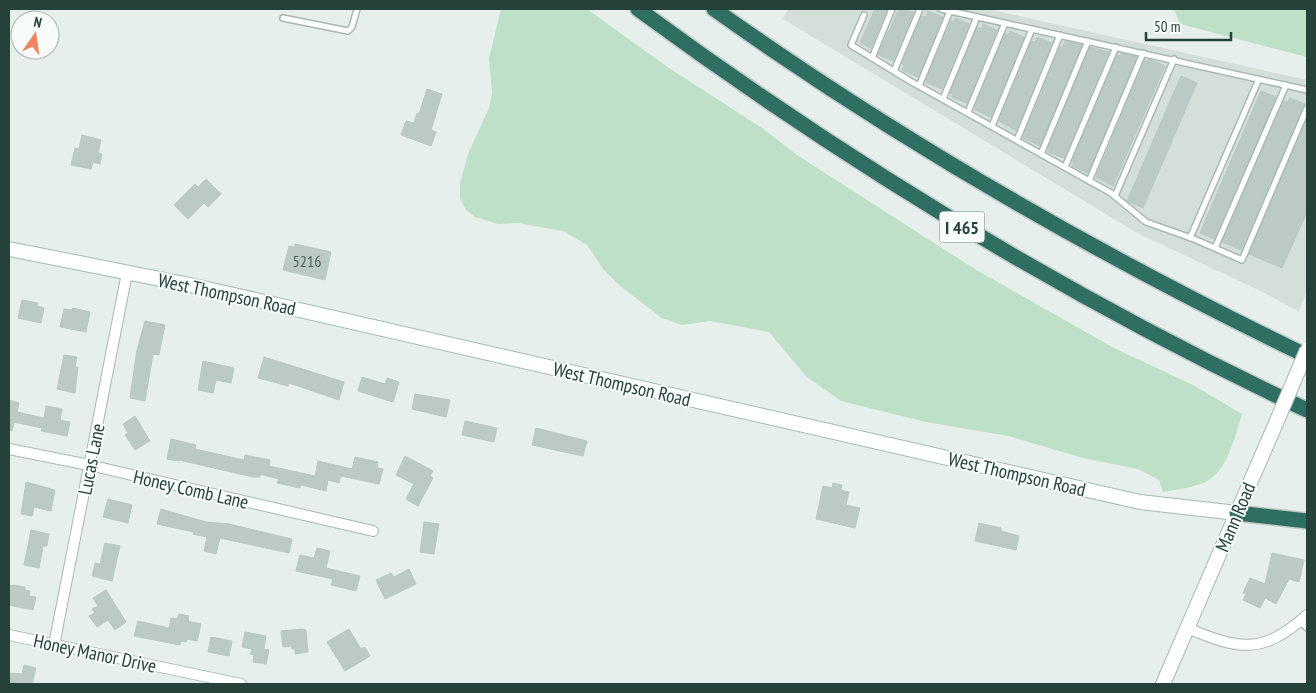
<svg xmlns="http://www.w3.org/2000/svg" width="1316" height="693" viewBox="0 0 1316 693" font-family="'PT Sans Narrow',sans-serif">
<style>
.built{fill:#d4dfda}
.green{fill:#bfe0c8}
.building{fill:#bbcac4;stroke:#b8c9c2}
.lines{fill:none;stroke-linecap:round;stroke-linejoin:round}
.lane-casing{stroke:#a8b8b2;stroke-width:8}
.street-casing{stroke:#a8b8b2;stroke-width:12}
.secondary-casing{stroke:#a4bbb3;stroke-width:16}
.highway-casing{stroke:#c2cac8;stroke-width:18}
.lane{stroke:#fff;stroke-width:5}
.street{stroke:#fff;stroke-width:10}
.secondary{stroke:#fff;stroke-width:14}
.highway{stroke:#2f6f62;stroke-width:15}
.secondary-bridge-casing{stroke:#a4bbb3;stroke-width:16;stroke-linecap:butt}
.secondary-bridge{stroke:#fff;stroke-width:14}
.labels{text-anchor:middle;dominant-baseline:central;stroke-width:4;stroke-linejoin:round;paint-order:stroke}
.number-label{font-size:16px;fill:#4a645c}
.shield{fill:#f7fbf9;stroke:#637a73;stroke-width:1}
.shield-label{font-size:18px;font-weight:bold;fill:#24423a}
.street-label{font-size:19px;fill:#24423a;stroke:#f7fbf9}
</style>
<rect width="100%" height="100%" fill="#e6efeb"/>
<polygon class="built" points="788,9 988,9 1307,80 1307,290 1299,312 1265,293 1137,233 783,19"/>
<g class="green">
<path d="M 501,9 L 587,9 L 669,68 L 762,128 L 797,155 L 973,268 L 1114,348 L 1193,385 L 1242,414 C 1236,434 1228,468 1209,480 C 1195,488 1178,489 1163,492 L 1159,480 L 1138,469 L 1083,458 L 1008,436 L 926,422 L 841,401 L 806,376 L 769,332 L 710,321 L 682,325 L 662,318 L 620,286 L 604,270 L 587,245 L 563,231 L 518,223 L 498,224 L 475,217 L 466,210 L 460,198 L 460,183 L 468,154 L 489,108 L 492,93 L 489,58 Z"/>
<polygon points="1174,9 1307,9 1307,57 1180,24"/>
</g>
<g class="building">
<polygon points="875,9 887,9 871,48 860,43"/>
<polygon points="899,9 914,12 893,61 879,55 879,52"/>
<polygon points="928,11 943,17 918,77 902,70 904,66 902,64 922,16 926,17"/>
<polygon points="955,18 969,24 942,89 927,83 926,80 951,21 953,22"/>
<polygon points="983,24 997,30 967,103 951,97 953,94 950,93 977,27 981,29"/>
<polygon points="1010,31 1024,37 991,117 975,110 975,107 1005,34 1008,35"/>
<polygon points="1037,37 1052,43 1016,131 999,121 1032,41 1035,42"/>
<polygon points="1065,41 1082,45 1040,146 1023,138 1060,47 1062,48"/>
<polygon points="1090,47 1109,52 1064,158 1048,152 1048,149"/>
<polygon points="1121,53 1137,57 1088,173 1072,166 1074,163 1072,162 1117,55 1120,56"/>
<polygon points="1149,59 1165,66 1113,186 1096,177 1145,60 1148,61"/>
<polygon points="1181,76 1197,83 1143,208 1127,201"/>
<polygon points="427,89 442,94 431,130 436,132 431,146 401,135 406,121 414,123 417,113 419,114"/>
<polygon points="1261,91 1276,97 1214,239 1200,233"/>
<polygon points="1290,98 1305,104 1241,250 1222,242 1284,101 1288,102"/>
<polygon points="1307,119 1307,212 1282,268 1249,254"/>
<polygon points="82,135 101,140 98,153 102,154 100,164 93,162 91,169 71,165 75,148 79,149"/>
<polygon points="206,179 221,194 208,207 204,203 188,219 174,205 195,184 198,187"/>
<polygon points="295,244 331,252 325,280 283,270 289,246 295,247"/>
<polygon points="22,300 38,303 37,306 44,308 41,323 18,318"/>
<polygon points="73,308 90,312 86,332 60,327 64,309 72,310"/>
<polygon points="145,321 165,325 159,355 153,354 145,401 130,398 137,350"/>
<polygon points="64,355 77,357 75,367 78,367 75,393 57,389"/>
<polygon points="264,357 344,382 339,400 289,383 288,386 258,378"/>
<polygon points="203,361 234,368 231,383 216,380 213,393 198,390"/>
<polygon points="362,377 385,384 387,378 399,382 393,402 358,391"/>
<polygon points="415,394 450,400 446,417 412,409"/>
<polygon points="9,400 19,403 17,412 44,418 46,406 62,409 60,420 70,422 67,436 41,431 42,428 14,422 12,431 9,430"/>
<polygon points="135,416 150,441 135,450 125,435 128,433 123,424"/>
<polygon points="465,421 497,428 494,442 462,435"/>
<polygon points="536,428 587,441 583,456 532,445"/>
<polygon points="171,439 196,445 195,449 244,460 245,455 270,460 269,466 315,476 318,461 352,469 355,457 378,462 377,468 383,469 379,484 341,476 339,483 328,480 326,491 301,485 300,488 277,483 279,479 260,474 260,477 253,477 179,460 179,461 167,459"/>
<polygon points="405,456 433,471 430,476 433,478 418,506 406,499 414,484 396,475"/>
<polygon points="26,482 55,490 51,511 34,507 32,516 21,514"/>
<polygon points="833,483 842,485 841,490 849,492 846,505 860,508 855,528 816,519 823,486 832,488"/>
<polygon points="108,499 132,505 128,523 103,517"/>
<polygon points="161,509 206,522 229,524 292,539 289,553 220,538 216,554 204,551 207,537 193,534 194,532 157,524"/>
<polygon points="424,522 439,524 434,554 420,552"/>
<polygon points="979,523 1001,528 1001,531 1019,536 1016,550 975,541"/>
<polygon points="31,530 49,534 47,546 43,546 39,568 24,565"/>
<polygon points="105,543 120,546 112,581 92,576 95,563 100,564"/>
<polygon points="317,548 330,551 326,568 360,576 356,591 331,585 333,579 296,571 300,555 314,558"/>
<polygon points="1272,553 1304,560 1299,582 1289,579 1276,604 1265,598 1260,608 1243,600 1246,594 1243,593 1250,578 1265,584"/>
<polygon points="409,569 416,584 385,599 376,580 391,573 394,577"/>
<polygon points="13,585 25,587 25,590 30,591 29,596 36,597 33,610 9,605 9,586"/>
<polygon points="106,590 126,622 115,630 108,620 97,627 89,616 95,613 92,609 98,606 93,598"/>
<polygon points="179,614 189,616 188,621 201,624 197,641 187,639 186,642 181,641 180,645 134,636 138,621 169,628 171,618 177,619"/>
<polygon points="302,629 306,630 308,652 295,654 295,649 292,649 291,646 283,647 281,631"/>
<polygon points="349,629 361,649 365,647 370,656 345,671 327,642"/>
<polygon points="245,632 266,636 264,649 269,650 266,664 253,662 254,655 250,654 252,649 242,647"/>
<polygon points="211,637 232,641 229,656 208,652"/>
<polygon points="24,665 36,668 32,684 9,684 9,673 22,674"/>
</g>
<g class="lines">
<defs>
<g id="lane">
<polyline points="941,9 1307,90"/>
<polyline points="864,15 851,45 910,81 1111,193 1146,222 1194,239 1242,260 1307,108"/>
<polyline points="283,18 348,31 352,27 357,9"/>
<polyline points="872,58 892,9"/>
<polyline points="894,71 920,9"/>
<polyline points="919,86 950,11"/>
<polyline points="943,99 977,17"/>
<polyline points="968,112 1005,23"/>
<polyline points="992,126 1032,29"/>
<polyline points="1017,140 1060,35"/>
<polyline points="1041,154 1088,41"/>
<polyline points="1065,167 1116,47"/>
<polyline points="1089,181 1143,53"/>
<polyline points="1115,196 1174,59"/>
<polyline points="1190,238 1259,79"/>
<polyline points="1215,248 1286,85"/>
<polyline points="1300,622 1307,628"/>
</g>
<g id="street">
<polyline points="9,449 89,465 373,531"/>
<path d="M 1187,628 C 1240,650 1262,655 1307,615"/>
<polyline points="9,635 241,684"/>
<polyline points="54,645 127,273"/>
</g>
<g id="secondary">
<polyline points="9,249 190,285 1140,502 1237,513"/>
<polyline points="1163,684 1276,423"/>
</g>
<g id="highway">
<path d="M 638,9 C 849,164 1070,299 1307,410"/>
<path d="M 714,9 C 901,142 1100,256 1307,356"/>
<polyline points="1237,513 1307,521"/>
</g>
</defs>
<use href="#lane" class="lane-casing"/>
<use href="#street" class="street-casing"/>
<use href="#secondary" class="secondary-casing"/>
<use href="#highway" class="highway-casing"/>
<use href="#lane" class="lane"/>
<use href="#street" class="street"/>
<use href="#secondary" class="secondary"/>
<use href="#highway" class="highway"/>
<defs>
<polyline id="secondary-bridge" points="1276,423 1307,350"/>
</defs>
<use href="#secondary-bridge" class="secondary-bridge-casing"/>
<use href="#secondary-bridge" class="secondary-bridge"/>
</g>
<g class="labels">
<g class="number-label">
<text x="307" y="261">5216</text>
</g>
<rect class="shield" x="939.5" y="211.5" width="45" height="31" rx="4"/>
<g class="shield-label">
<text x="962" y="227">I 465</text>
</g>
<g class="street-label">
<text transform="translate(227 294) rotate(12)">West Thompson Road</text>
<text transform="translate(622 384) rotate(13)">West Thompson Road</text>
<text transform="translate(91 459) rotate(-79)">Lucas Lane</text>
<text transform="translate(1017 474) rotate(13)">West Thompson Road</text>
<text transform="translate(191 489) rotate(13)">Honey Comb Lane</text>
<text transform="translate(1235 517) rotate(-67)">Mann Road</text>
<text transform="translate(95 653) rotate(12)">Honey Manor Drive</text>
</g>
</g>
<rect width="1316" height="693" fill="none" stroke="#24423a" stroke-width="20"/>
<g transform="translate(35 35) rotate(13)"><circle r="24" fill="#f7fbf9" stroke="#a3b1ad"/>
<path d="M0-4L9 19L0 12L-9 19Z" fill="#f4845f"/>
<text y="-8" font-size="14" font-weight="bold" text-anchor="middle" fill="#24423a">N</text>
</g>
<path d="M1146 32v8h85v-8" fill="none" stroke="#24423a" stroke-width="2.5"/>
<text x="1154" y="32" font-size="15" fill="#24423a" stroke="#f7fbf9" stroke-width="4" paint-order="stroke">50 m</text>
</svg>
